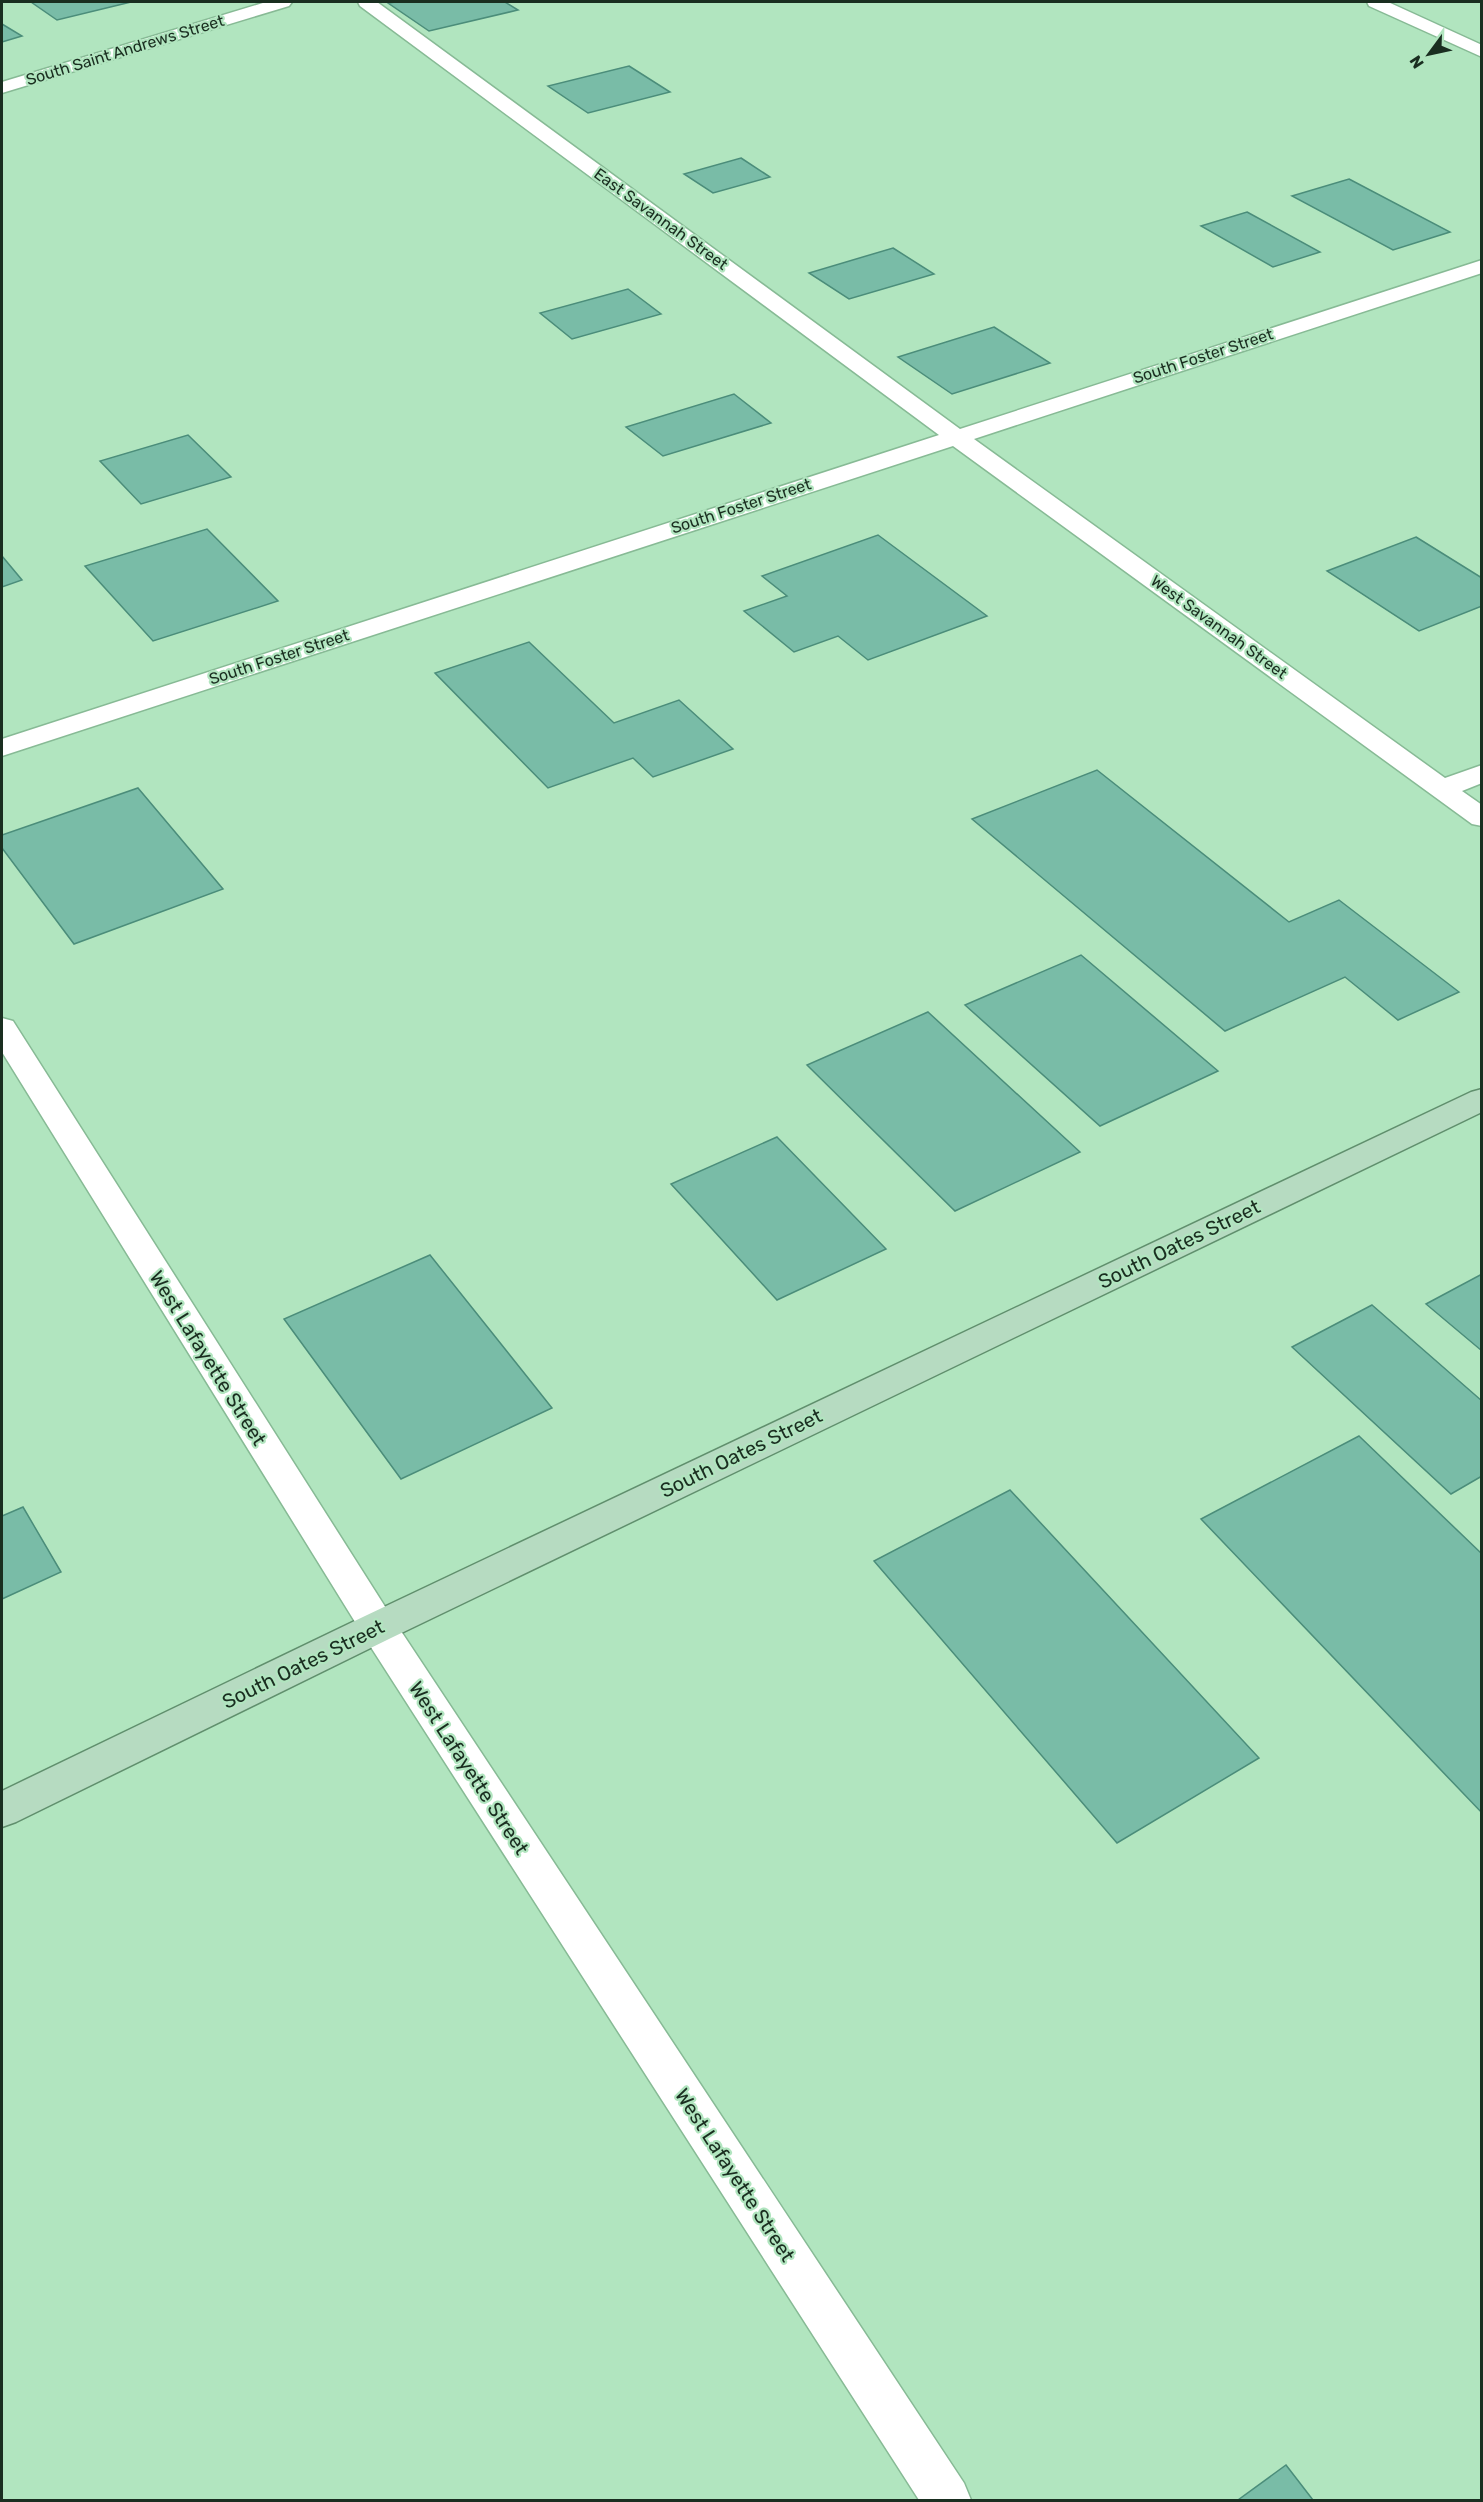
<svg xmlns="http://www.w3.org/2000/svg" width="1483" height="2502" viewBox="0 0 1483 2502" font-family="Rubik,sans-serif">
<style>
.building{fill:#79bca7;stroke:#4b8d7a;stroke-width:1.5}
.lines{fill:none;stroke-linecap:round;stroke-linejoin:round}
.minor-casing{stroke:#87ba95;stroke-width:3}
.major-casing{stroke:#608f6d;stroke-width:3}
.minor{fill:#fff;fill-rule:evenodd}
.major{fill:#b6dbc1;fill-rule:evenodd}
.labels{text-anchor:middle;dominant-baseline:central;stroke-width:4.5;stroke-linejoin:round;paint-order:stroke}
.far-street-label{font-size:16px;fill:#1a2e20;stroke:#b1e5bf}
.street-label{font-size:20px;fill:#1a2e20;stroke:#b1e5bf}
</style>
<rect width="100%" height="100%" fill="#b1e5bf"/>
<g class="building">
<polygon points="31,2 131,2 57,20"/>
<polygon points="396,2 505,2 518,10 429,31 388,3"/>
<polygon points="2,24 22,36 2,42"/>
<polygon points="629,66 670,92 588,113 548,86"/>
<polygon points="741,158 770,177 713,193 684,174"/>
<polygon points="1349,179 1450,232 1393,250 1292,196"/>
<polygon points="1247,212 1320,252 1273,267 1201,226"/>
<polygon points="893,248 934,274 849,299 809,273"/>
<polygon points="628,289 661,314 572,339 540,313"/>
<polygon points="994,327 1050,363 952,394 898,357"/>
<polygon points="734,394 771,423 663,456 626,427"/>
<polygon points="188,435 231,477 141,504 100,461"/>
<polygon points="207,529 278,601 153,641 85,566"/>
<polygon points="878,535 987,616 868,660 838,636 794,652 744,611 787,596 762,576"/>
<polygon points="1416,537 1482,578 1482,606 1419,631 1327,571"/>
<polygon points="2,556 22,580 2,587"/>
<polygon points="529,642 614,723 679,700 733,749 653,777 633,758 548,788 435,673"/>
<polygon points="1097,770 1289,922 1339,900 1459,992 1398,1020 1345,977 1225,1031 972,819"/>
<polygon points="138,788 223,889 74,944 2,848 2,835"/>
<polygon points="1081,955 1218,1071 1100,1126 965,1005"/>
<polygon points="928,1012 1080,1152 955,1211 807,1065"/>
<polygon points="777,1137 886,1249 777,1300 671,1184"/>
<polygon points="430,1255 552,1408 401,1479 284,1319"/>
<polygon points="1482,1274 1482,1351 1426,1304"/>
<polygon points="1372,1305 1482,1401 1482,1476 1451,1494 1292,1347"/>
<polygon points="1359,1436 1482,1554 1482,1813 1201,1519"/>
<polygon points="1010,1490 1259,1758 1117,1843 874,1561"/>
<polygon points="23,1507 61,1572 2,1599 2,1516"/>
<polygon points="1286,2465 1313,2500 1238,2500"/>
</g>
<g class="lines">
<defs>
<g id="minor">
<polygon points="266,2 292,2 289,6 2,93 2,82"/>
<polygon points="358,2 377,2 960,429 1482,260 1482,273 974,439 1445,778 1482,765 1482,783 1462,791 1482,805 1482,826 1472,824 953,446 2,756 2,739 939,435 360,6"/>
<polygon points="1367,2 1388,2 1482,45 1482,57 1369,6"/>
<polygon points="2,1018 13,1021 391,1616 964,2483 971,2500 919,2500 365,1638 2,1052"/>
</g>
<polygon id="major" points="1482,1089 1482,1112 391,1638 16,1822 2,1827 2,1791 365,1616 1471,1092"/>
</defs>
<use href="#minor" class="minor-casing"/>
<use href="#major" class="major-casing"/>
<use href="#minor" class="minor"/>
<use href="#major" class="major"/>
</g>
<g class="labels">
<g class="far-street-label">
<text transform="translate(125 50) rotate(-17)">South Saint Andrews Street</text>
<text transform="translate(661 219) rotate(36)">East Savannah Street</text>
<text transform="translate(1203 356) rotate(-18)">South Foster Street</text>
<text transform="translate(741 506) rotate(-18)">South Foster Street</text>
<text transform="translate(1219 627) rotate(36)">West Savannah Street</text>
<text transform="translate(279 657) rotate(-18)">South Foster Street</text>
</g>
<g class="street-label">
<text transform="translate(1179 1244) rotate(-26)">South Oates Street</text>
<text transform="translate(208 1358) rotate(58)">West Lafayette Street</text>
<text transform="translate(741 1453) rotate(-26)">South Oates Street</text>
<text transform="translate(303 1664) rotate(-26)">South Oates Street</text>
<text transform="translate(469 1768) rotate(57)">West Lafayette Street</text>
<text transform="translate(735 2175) rotate(57)">West Lafayette Street</text>
</g>
</g>
<rect width="1483" height="2502" fill="none" stroke="#1a2e20" stroke-width="6"/>
<g transform="translate(1429 54) rotate(237)" stroke="#b1e5bf" stroke-width="4.5" paint-order="stroke">
<path d="M0-4.5L10 22L0 15L-10 22Z" fill="#1a2e20"/>
<text y="-9" font-size="16" font-weight="bold" text-anchor="middle" fill="#1a2e20">N</text>
</g>
</svg>
